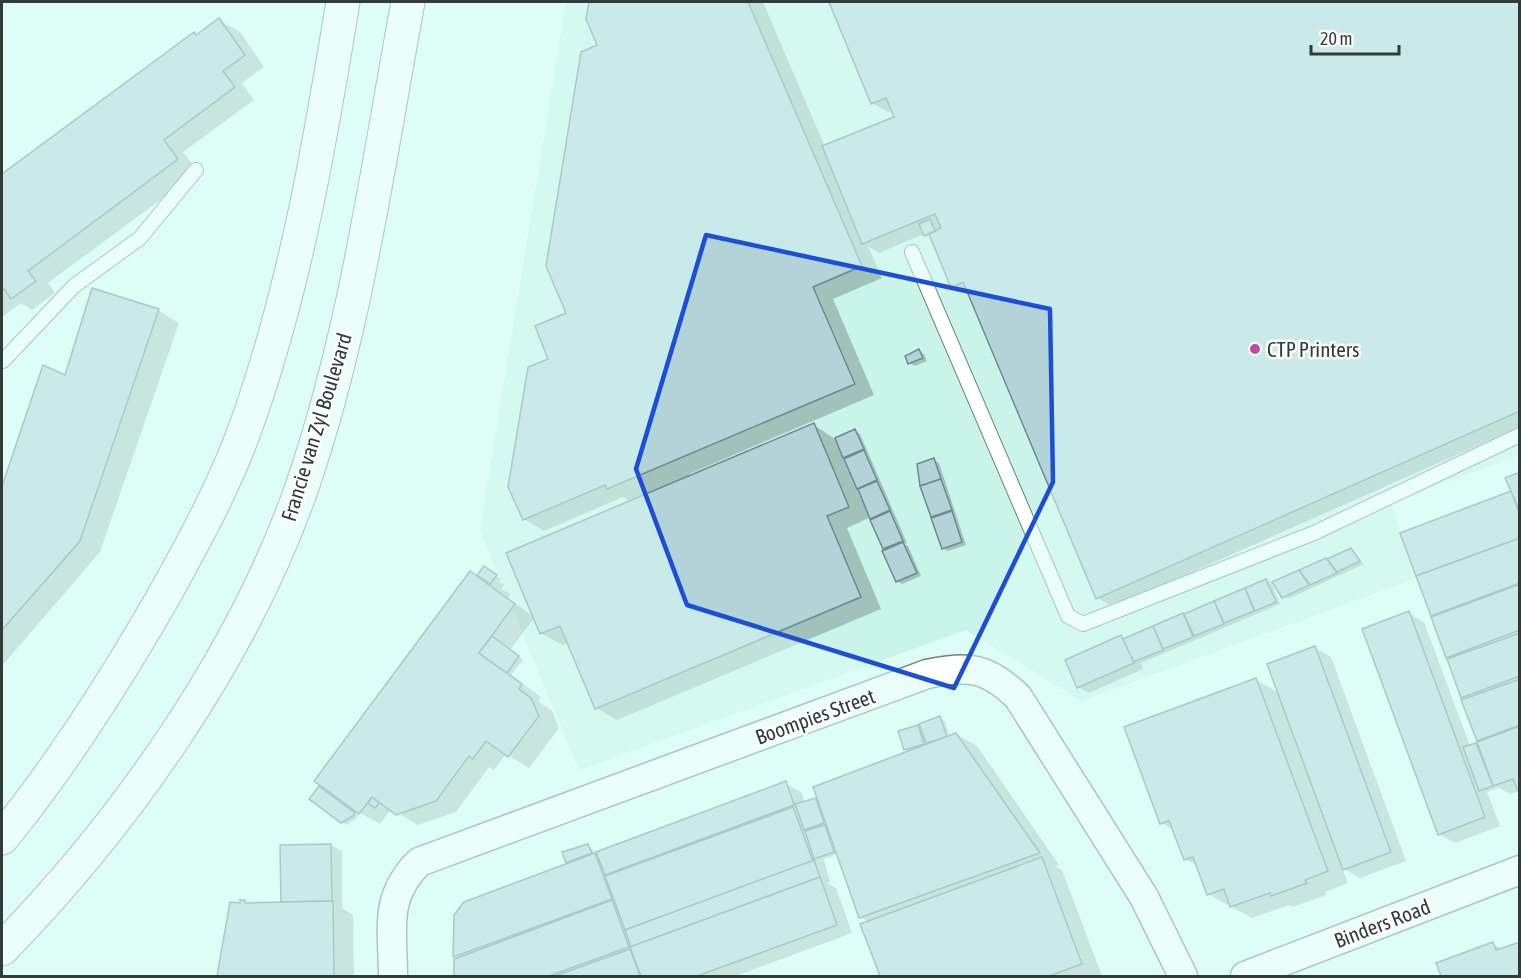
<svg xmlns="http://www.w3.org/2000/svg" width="1521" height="978" viewBox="0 0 1521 978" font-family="'Asap Condensed',sans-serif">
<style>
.built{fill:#caf3e9}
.shadow{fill:#0003}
.building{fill:#b3d3d9;stroke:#6c8a90;stroke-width:1.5}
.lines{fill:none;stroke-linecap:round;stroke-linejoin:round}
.service-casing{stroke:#69867f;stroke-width:16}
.minor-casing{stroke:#69867f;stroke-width:31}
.secondary-casing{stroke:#69867f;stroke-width:35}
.service{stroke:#fff;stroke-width:14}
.minor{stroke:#fff;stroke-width:28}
.secondary{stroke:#fff;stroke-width:33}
.marked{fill:none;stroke:#1d4ed8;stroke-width:4.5;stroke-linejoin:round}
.poi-dot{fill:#be4aa3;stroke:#fff;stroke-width:2}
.labels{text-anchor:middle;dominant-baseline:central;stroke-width:5;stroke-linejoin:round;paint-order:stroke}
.poi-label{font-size:21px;fill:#2f3c39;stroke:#fff;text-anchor:start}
.street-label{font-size:21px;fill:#2f3c39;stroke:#fff}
</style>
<rect width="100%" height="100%" fill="#ddfef6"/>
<polygon class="built" points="566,2 1519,2 1519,455 1391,503 1417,578 1081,701 966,630 579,770 480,530"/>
<g class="shadow">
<polygon points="591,2 763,2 825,147 896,118 893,110 888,112 872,103 831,2 1520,2 1520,427 1113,607 1098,598 970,295 952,287 931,237 924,234 879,253 868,246 882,278 833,299 874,395 689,474 690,477 814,425 835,439 855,431 860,434 907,543 904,544 908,546 921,576 902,584 897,581 888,550 884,548 871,517 847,528 881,609 617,720 596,708 568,643 562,645 541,633 535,617 510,650 523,660 511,675 541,697 538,701 552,711 559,728 529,768 506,754 494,770 489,767 456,812 418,825 391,809 380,824 360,813 470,573 486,582 489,571 501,579 499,582 504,585 502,589 510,594 508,598 534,617 631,502 623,497 544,531 524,519 550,360 568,314 599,46 588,19"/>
<polygon points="219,20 240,32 264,67 242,83 254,100 183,152 198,172 48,283 55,293 32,310 21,303 2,317 2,176 194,34 198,36"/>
<polygon points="92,292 159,311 179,323 100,552 2,666 2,491 44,367 66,377"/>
<polygon points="919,351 924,354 927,361 915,366 910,363"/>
<polygon points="934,460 939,463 966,545 948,551 943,548 921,484"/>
<polygon points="1520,474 1520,791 1510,794 1499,788 1487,792 1500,826 1455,843 1439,834 1408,613 1424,622 1470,746 1476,744 1480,747 1463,701 1468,700 1463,697 1452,659 1447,657 1402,533 1513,492"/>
<polygon points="1351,550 1364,564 1288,599 1274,583"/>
<polygon points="1266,580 1271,583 1280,604 1141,663 1143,669 1089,693 1078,687 1121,637 1125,640"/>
<polygon points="1315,648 1331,657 1406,861 1360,878 1342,868 1348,883 1325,892 1326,895 1293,907 1289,905 1252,918 1208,894 1198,866 1185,859 1174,830 1161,823 1256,680 1279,693"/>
<polygon points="940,718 945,721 949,734 928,741 928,744 956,734 977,746 1059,865 1055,866 1062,870 1102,976 882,976 862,925 869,922 860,917 838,854 824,859 830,882 827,883 836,888 852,933 736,976 456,976 456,960 459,959 455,956 455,915 571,864 568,862 588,845 600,858 785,783 801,792 805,803 816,799 820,801 910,752 906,749 918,726 922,729"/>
<polygon points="324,790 359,816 347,825 342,822"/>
<polygon points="331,845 342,851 342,908 353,915 354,976 218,976 231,904 244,902 249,904 287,904 282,901"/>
<polygon points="1520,943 1520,976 1442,976 1438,964 1493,944 1503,950"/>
</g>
<g class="building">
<polygon points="589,2 748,2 862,266 813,287 855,384 607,489 605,485 523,520 508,487 528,367 548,359 535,326 566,313 546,266 581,52 597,45 586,19"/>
<polygon points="829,2 1520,2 1520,411 1096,599 963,282 951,288 929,234 941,228 935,214 862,244 822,146 894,117 886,98 871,104"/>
<polygon points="219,18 245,55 223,71 235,87 164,140 178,159 28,271 36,281 11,299 4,289 2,291 2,174 194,32 196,35"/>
<polygon points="930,219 935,231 924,236 919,224"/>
<polygon points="92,288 159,309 80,541 2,630 2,486 43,365 65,375"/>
<polygon points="919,349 923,358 908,364 905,356"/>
<polygon points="814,423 849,507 827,516 861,597 595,709 560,626 540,634 506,553"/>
<polygon points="855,429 864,449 843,458 835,438"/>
<polygon points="864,450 877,480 857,489 844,459"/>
<polygon points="934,458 941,479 920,486 917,464"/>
<polygon points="1520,472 1520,512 1505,478"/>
<polygon points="941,479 952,510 931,517 920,486"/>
<polygon points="877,481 890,510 870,519 858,489"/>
<polygon points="1511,491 1520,515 1520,538 1416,576 1400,533"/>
<polygon points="890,511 903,541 883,549 870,520"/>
<polygon points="952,511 962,542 942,549 931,518"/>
<polygon points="1520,538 1520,583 1431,616 1416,576"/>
<polygon points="903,542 917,573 896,582 882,551"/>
<polygon points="1351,548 1360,561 1337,572 1327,559"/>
<polygon points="1326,558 1337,573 1310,585 1299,570"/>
<polygon points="484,566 497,575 490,584 477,575"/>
<polygon points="1299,570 1309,585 1282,598 1272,582"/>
<polygon points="470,571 515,604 479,653 522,684 519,689 531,698 539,716 508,757 486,741 473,759 469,756 436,801 396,815 372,797 359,814 314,781"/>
<polygon points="1266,579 1276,602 1255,611 1245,588"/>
<polygon points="1520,584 1520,630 1446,658 1431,617"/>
<polygon points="1245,588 1254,611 1224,623 1214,601"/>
<polygon points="1214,601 1224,624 1194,636 1184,614"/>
<polygon points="1409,611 1485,817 1438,835 1362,629"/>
<polygon points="1183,613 1193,637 1163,649 1153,626"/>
<polygon points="1153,626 1163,650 1133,662 1123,639"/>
<polygon points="1520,633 1520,676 1461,698 1447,659"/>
<polygon points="1121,635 1134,663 1077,688 1065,660"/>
<polygon points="492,636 519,656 507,673 479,653"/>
<polygon points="1315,646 1391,852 1343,870 1267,664"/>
<polygon points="1256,678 1328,871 1305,880 1307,883 1271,896 1270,893 1230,907 1224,889 1207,895 1193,857 1184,860 1169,821 1160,824 1124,727"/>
<polygon points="1520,679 1520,725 1477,741 1461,700"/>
<polygon points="940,716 947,737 926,743 919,724"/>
<polygon points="918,725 924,744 904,750 898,731"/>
<polygon points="1520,726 1520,796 1513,779 1493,786 1477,742"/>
<polygon points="956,733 1040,853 859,918 813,787"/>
<polygon points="1476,743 1493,786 1479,791 1463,747"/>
<polygon points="786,781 794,805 605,875 596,852"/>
<polygon points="319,786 355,813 353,816 341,823 309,799"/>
<polygon points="372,797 379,803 375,808 368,803"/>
<polygon points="816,798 824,823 804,830 795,804"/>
<polygon points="793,807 813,861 625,930 605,876"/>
<polygon points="825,825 834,852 814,859 805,831"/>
<polygon points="331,844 332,901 281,902 280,845"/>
<polygon points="588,844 592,853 566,863 562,852"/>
<polygon points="595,853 612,899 453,957 454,915 464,902"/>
<polygon points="1042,857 1082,964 1049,976 880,976 860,924"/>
<polygon points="814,860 820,877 631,947 625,930"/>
<polygon points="820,877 837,925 697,976 641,976 630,947"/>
<polygon points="240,900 245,900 245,903 333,901 334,976 217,976 230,902 240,903"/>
<polygon points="612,900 629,947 549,976 454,976 454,959"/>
<polygon points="1493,942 1496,950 1520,942 1520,976 1441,976 1436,963"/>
<polygon points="630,949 640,976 555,976"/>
</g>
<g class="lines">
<defs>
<g id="service">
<polyline points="912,252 1068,616 1083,624 1314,533 1520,435"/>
<polyline points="3,361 74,286 140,238 196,170"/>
</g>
<g id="minor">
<path d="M 393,976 C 393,930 383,898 419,862 L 927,674 C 968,665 987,667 1018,697 L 1144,897 L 1183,976"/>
<polyline points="1245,976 1520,870"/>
</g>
<g id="secondary">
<path d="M 2,838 C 62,765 113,684 161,601 C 194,542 228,480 250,415 C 297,279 320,142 343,2"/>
<path d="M 2,949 C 126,822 243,656 302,487 C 356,330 378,164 408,2"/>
</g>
</defs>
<use href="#service" class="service-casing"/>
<use href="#minor" class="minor-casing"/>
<use href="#secondary" class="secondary-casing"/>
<use href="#service" class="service"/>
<use href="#minor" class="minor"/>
<use href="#secondary" class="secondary"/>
</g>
<path d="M0 0H1521V978H0ZM 706,235 L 1050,309 L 1053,482 L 954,688 L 687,605 L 636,469 Z" fill="#ddfef6" fill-opacity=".55" fill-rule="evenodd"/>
<path class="marked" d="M 706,235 L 1050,309 L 1053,482 L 954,688 L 687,605 L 636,469 Z"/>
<circle class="poi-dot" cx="1255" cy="349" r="6"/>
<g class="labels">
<g class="poi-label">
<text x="1267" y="349">CTP Printers</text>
</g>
<g class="street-label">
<text transform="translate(316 427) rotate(-73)">Francie van Zyl Boulevard</text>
<text transform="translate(815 716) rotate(-20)">Boompies Street</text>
<text transform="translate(1382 923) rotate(-21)">Binders Road</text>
</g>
</g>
<rect width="1521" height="978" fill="none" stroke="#2f3c39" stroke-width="6"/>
<path d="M1311 45v9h88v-9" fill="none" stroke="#2f3c39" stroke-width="3"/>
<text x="1320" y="45" font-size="18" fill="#2f3c39" stroke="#ffffff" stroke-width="4.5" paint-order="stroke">20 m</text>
</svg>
